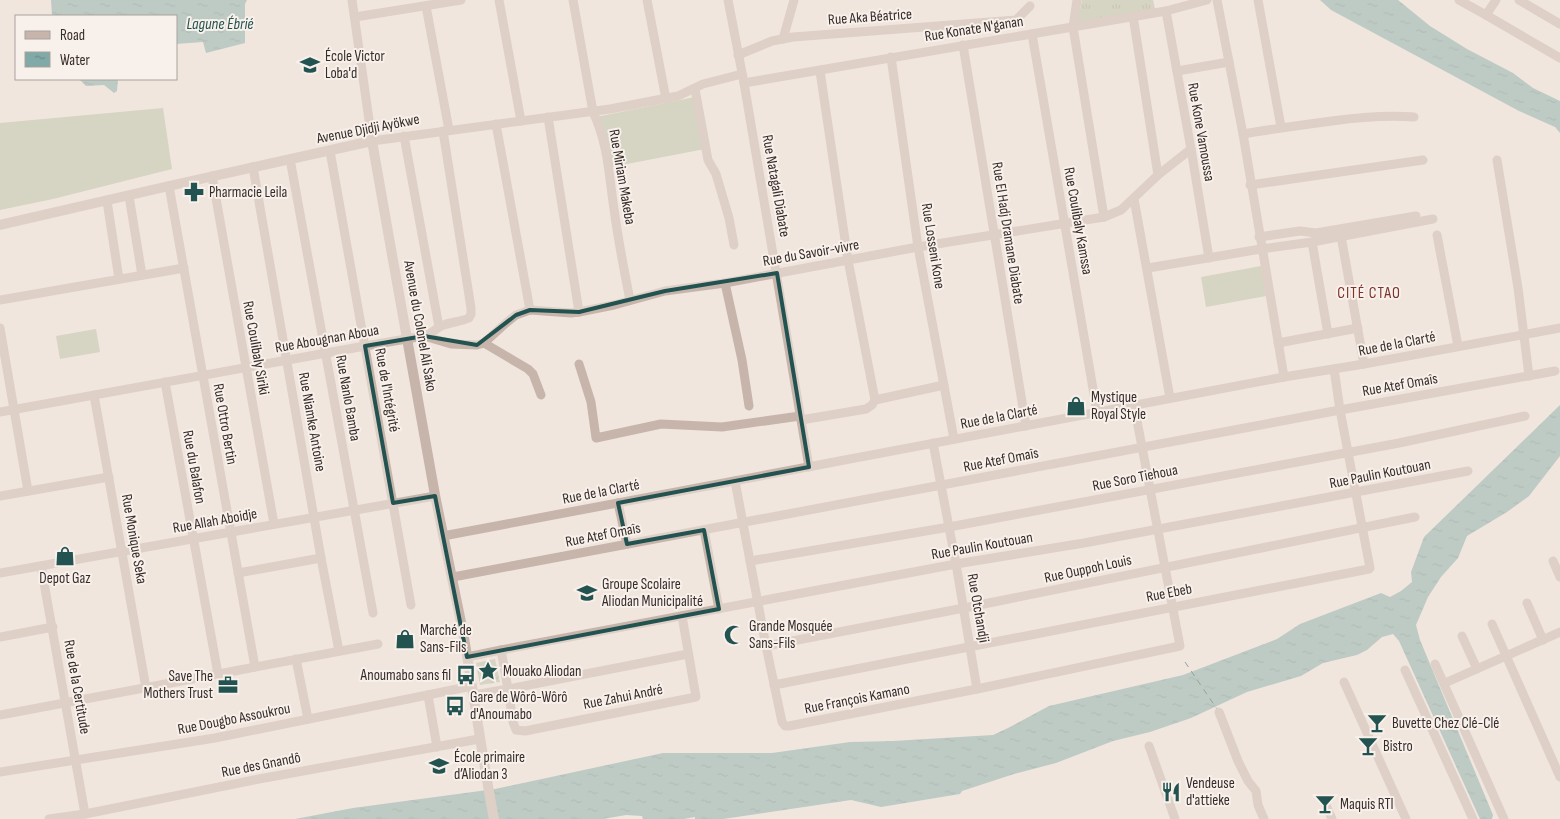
<svg xmlns="http://www.w3.org/2000/svg" width="1560" height="819" viewBox="0 0 1560 819" font-family="'Sofia Sans Condensed',sans-serif">
<style>
.grass{fill:#b7bea0}
.park{fill:url(#park-tufts)}
.garden{fill:url(#garden-furrows)}
.water{fill:url(#water-ripples)}
.lines{fill:none;stroke-linecap:round;stroke-linejoin:round}
.ferry{stroke:#235351;stroke-width:1;stroke-dasharray:6 5;stroke-linecap:butt}
.minor{stroke:#c7b5ab;stroke-width:9}
.tertiary{stroke:#c7b5ab;stroke-width:10}
.marked{fill:none;stroke:#235351;stroke-width:4;stroke-linejoin:round}
.labels{text-anchor:middle;dominant-baseline:central;stroke-width:4;stroke-linejoin:round;paint-order:stroke}
.street-label{font-size:15px;fill:#362c2a;stroke:#f8f0ea}
.poi-label{font-size:15px;fill:#362c2a;stroke:#f8f0ea;text-anchor:start}
.water-label{font-size:16px;font-style:italic;fill:#235351;stroke:#f8f0ea}
.neighbourhood-label{font-size:16px;letter-spacing:1px;fill:#7d342b;stroke:#f8f0ea}
</style>
<defs>
<pattern id="park-tufts" width="24" height="20" patternUnits="userSpaceOnUse" patternTransform="scale(1.25)"><rect width="24" height="20" fill="#b7bea0"/><path d="M3 7l-1-3M5 7V3M7 7l1-3M15 17l-1-3M17 17v-4M19 17l1-3" fill="none" stroke="#9ea38a"/></pattern>
<pattern id="garden-furrows" width="10" height="10" patternUnits="userSpaceOnUse" patternTransform="scale(1.25)"><rect width="10" height="10" fill="#b7bea0"/><path d="M-1 1l2-2M0 10L10 0M9 11l2-2" fill="none" stroke="#9ea38a"/></pattern>
<pattern id="water-ripples" width="26" height="14" patternUnits="userSpaceOnUse" patternTransform="scale(1.25)"><rect width="26" height="14" fill="#80aaa7"/><path d="M2 4q2-2 4 0t4 0M15 11q2-2 4 0t4 0" fill="none" stroke="#6a8b88"/></pattern>
</defs>
<rect width="100%" height="100%" fill="#f0e6de"/>
<g class="grass">
<polygon points="695,97 705,149 606,168 596,117"/>
<polygon points="163,108 172,169 53,199 0,210 0,123"/>
<polygon points="1261,266 1266,296 1206,307 1201,277"/>
<polygon points="96,329 100,352 60,359 56,336"/>
</g>
<polygon class="park" points="1082,0 1153,0 1155,9 1077,22"/>
<polygon class="garden" points="495,659 500,682 480,685 476,663"/>
<g class="water">
<polygon points="51,0 247,0 245,4 245,43 206,53 203,42 176,44 176,16 52,16"/>
<polygon points="1320,0 1398,0 1430,26 1467,49 1513,73 1533,88 1560,101 1560,133 1555,127 1519,111 1331,10"/>
<polygon points="79,79 118,79 117,91 114,93 104,85 86,86"/>
<polygon points="1560,405 1560,456 1529,496 1507,512 1467,536 1458,558 1441,577 1428,597 1416,625 1420,640 1493,815 1492,819 1480,819 1399,641 1393,634 1382,637 1367,650 1357,655 1323,663 1301,676 1247,692 1191,718 1150,732 1113,741 1056,763 1014,774 962,791 960,794 881,807 851,800 723,819 695,819 695,817 684,819 643,819 642,816 626,815 603,819 295,819 353,808 495,789 663,753 772,753 850,742 893,741 993,735 1008,728 1049,706 1183,675 1277,639 1300,624 1381,593 1390,597 1401,591 1412,582 1411,572 1424,537"/>
</g>
<g class="lines">
<polyline class="ferry" points="1185,662 1217,709"/>
<g class="minor">
<polyline points="352,0 372,141 610,109 678,96 703,84 742,74"/>
<polyline points="499,0 521,121"/>
<path d="M 573,0 L 593,112 C 608,143 609,176 614,209 C 618,239 624,270 630,300"/>
<polyline points="647,0 666,99"/>
<polyline points="728,0 744,83 809,467"/>
<polyline points="1077,0 1073,27 1104,217"/>
<polyline points="1217,0 1243,134 1284,377"/>
<polyline points="1258,0 1281,127"/>
<polyline points="1459,0 1486,15"/>
<polyline points="1496,0 1486,15 1560,58"/>
<polyline points="1519,0 1560,24"/>
<polyline points="426,6 449,130"/>
<polyline points="1166,11 1191,149 1209,258"/>
<polyline points="1133,16 1158,175"/>
<polyline points="355,17 461,0"/>
<polyline points="1032,34 1097,412"/>
<polyline points="783,39 794,0"/>
<polyline points="963,45 1026,426"/>
<polyline points="738,55 772,41 793,37 1016,20 1030,6"/>
<polyline points="891,57 918,247 954,439"/>
<polyline points="820,71 848,260 875,400"/>
<polyline points="1177,71 1229,62"/>
<polyline points="744,83 1166,11 1207,0"/>
<polyline points="695,89 708,160 716,174 729,218 734,245"/>
<polyline points="548,117 579,312"/>
<polyline points="496,124 530,310"/>
<path d="M 1243,134 C 1272,129 1302,125 1332,121 C 1361,117 1384,115 1414,117"/>
<polyline points="404,136 439,327"/>
<polyline points="330,151 411,605"/>
<polyline points="290,159 373,613"/>
<polyline points="1497,160 1518,288 1529,376"/>
<polyline points="253,167 321,558 339,651"/>
<polyline points="212,176 274,524"/>
<polyline points="1250,185 1423,160"/>
<polyline points="169,186 255,667"/>
<polyline points="129,196 142,275"/>
<polyline points="1134,199 1170,398"/>
<polyline points="107,201 119,279"/>
<polyline points="1437,235 1458,346"/>
<polyline points="1341,236 1364,364"/>
<polyline points="1259,237 1300,231 1316,233 1416,216"/>
<polyline points="1312,242 1328,334"/>
<polyline points="1148,268 1261,249 1312,242 1433,219"/>
<polyline points="725,283 742,360 749,406"/>
<polyline points="0,300 184,268"/>
<polyline points="0,328 28,491"/>
<polyline points="424,336 451,344 477,345 484,343 506,323 516,315 530,310 571,313 579,312 614,305 665,291 725,283 918,247 1104,217 1121,210 1158,175 1191,149"/>
<polyline points="484,343 528,369 533,374 541,395"/>
<polyline points="1278,343 1358,328"/>
<polyline points="579,364 591,402 596,438 661,424 722,427 800,416"/>
<polyline points="165,382 218,674"/>
<polyline points="94,395 146,688"/>
<path d="M 0,412 L 365,346 L 424,336 C 432,334 435,329 441,326 C 450,322 460,322 469,318 L 471,314 L 471,308 L 443,131"/>
<polyline points="801,420 866,409 872,405 875,400 944,385"/>
<polyline points="933,443 956,564 977,689"/>
<polyline points="735,481 766,646 782,722 785,726 789,726 977,689 1180,646 1134,405"/>
<polyline points="0,496 109,477"/>
<polyline points="618,503 627,544"/>
<polyline points="704,530 719,609"/>
<polyline points="443,536 1284,377 1364,364 1560,328"/>
<polyline points="750,561 949,527 1399,443 1525,416"/>
<polyline points="1553,561 1560,577"/>
<polyline points="41,566 85,814"/>
<polyline points="0,573 435,496"/>
<polyline points="238,573 321,558"/>
<polyline points="453,577 1340,410 1555,371"/>
<polyline points="1527,603 1543,640"/>
<polyline points="682,616 696,697 525,731 516,730 513,722 508,689 688,654"/>
<polyline points="1492,624 1560,777"/>
<polyline points="1462,636 1477,669"/>
<polyline points="0,637 53,627"/>
<polyline points="766,646 964,608 1415,517"/>
<polyline points="501,650 956,564 1084,543 1468,471"/>
<polyline points="467,657 501,650 508,689 474,695"/>
<polyline points="296,659 308,719"/>
<polyline points="1435,664 1504,819"/>
<polyline points="1405,670 1473,819"/>
<polyline points="1344,682 1406,819"/>
<polyline points="1445,683 1560,632"/>
<polyline points="774,685 1369,569 1370,568 1340,410 1334,369"/>
<polyline points="428,695 437,747"/>
<polyline points="1219,712 1238,761 1248,781 1256,791 1258,805 1264,819"/>
<polyline points="0,715 378,644"/>
<polyline points="1149,746 1175,819"/>
<polyline points="0,772 215,738 472,686"/>
<polyline points="1325,803 1332,819"/>
<polyline points="49,819 85,814 259,779 479,739"/>
</g>
<path class="tertiary" d="M 0,225 L 169,186 L 372,141 C 393,259 413,377 435,495 C 444,541 454,586 463,632 C 474,694 482,757 494,819"/>
</g>
<path d="M0 0H1560V819H0ZM 777,273 L 809,467 L 618,503 L 627,544 L 704,530 L 719,609 L 467,657 L 435,496 L 393,503 L 365,346 L 424,336 L 477,345 L 516,315 L 530,310 L 579,312 L 665,291 Z" fill="#f0e6de" fill-opacity=".55" fill-rule="evenodd"/>
<path class="marked" d="M 777,273 L 809,467 L 618,503 L 627,544 L 704,530 L 719,609 L 467,657 L 435,496 L 393,503 L 365,346 L 424,336 L 477,345 L 516,315 L 530,310 L 579,312 L 665,291 Z"/>
<defs>
<symbol id="school-bare" viewBox="-9 -9 18 18"><path d="M0-5L7-2L0 1L-7-2ZM-4 1L0 2.5L4 1V4Q0 6-4 4Z" fill="#235351" stroke="#f8f0ea" stroke-width="2.5" paint-order="stroke"/></symbol>
<symbol id="pharmacy-bare" viewBox="-9 -9 18 18"><path d="M-2-6h4v4h4v4h-4v4h-4v-4h-4v-4h4Z" fill="#235351" stroke="#f8f0ea" stroke-width="2.5" paint-order="stroke"/></symbol>
<symbol id="shop-bare" viewBox="-9 -9 18 18"><path d="M-5-2.5h2.3a2.7 3.5 0 0 1 5.4 0H5L5.5 6h-11ZM-1.5-2.5h3a1.5 2.3 0 0 0-3 0Z" fill="#235351" stroke="#f8f0ea" stroke-width="2.5" paint-order="stroke"/></symbol>
<symbol id="mosque-bare" viewBox="-9 -9 18 18"><path d="M3.5-4.9A6 6 0 1 0 3.5 4.9A5 5 0 1 1 3.5-4.9Z" fill="#235351" stroke="#f8f0ea" stroke-width="2.5" paint-order="stroke"/></symbol>
<symbol id="sight-bare" viewBox="-9 -9 18 18"><path d="M0-6L1.8-2.2L6-1.7L2.9 1.2L3.7 5.4L0 3.3L-3.7 5.4L-2.9 1.2L-6-1.7L-1.8-2.2Z" fill="#235351" stroke="#f8f0ea" stroke-width="2.5" paint-order="stroke"/></symbol>
<symbol id="bus-bare" viewBox="-9 -9 18 18"><path d="M-5-6H5V4H4V6H2V4H-2V6H-4V4H-5ZM-3.5-4V0h7V-4ZM-3.5 1.2v1.5H-2V1.2ZM2 1.2v1.5H3.5V1.2Z" fill="#235351" stroke="#f8f0ea" stroke-width="2.5" paint-order="stroke"/></symbol>
<symbol id="office-bare" viewBox="-9 -9 18 18"><path d="M-6-3h4V-5.5h4V-3h4V5H-6ZM-1-4.5V-3h2v-1.5ZM-6 0V1H6V0Z" fill="#235351" stroke="#f8f0ea" stroke-width="2.5" paint-order="stroke"/></symbol>
<symbol id="bar-bare" viewBox="-9 -9 18 18"><path d="M-6-5H6L.8 .8V4.5H3.5V6h-7V4.5H-.8V.8Z" fill="#235351" stroke="#f8f0ea" stroke-width="2.5" paint-order="stroke"/></symbol>
<symbol id="restaurant-bare" viewBox="-9 -9 18 18"><path d="M-5-6h1v4h1v-4h1v4h1v-4h1v5L-1.5 .5V6h-2V.5L-5-1ZM5-6V6H3V1.5H1.5Q1.5-4 5-6Z" fill="#235351" stroke="#f8f0ea" stroke-width="2.5" paint-order="stroke"/></symbol>
</defs>
<g fill-rule="evenodd">
<use href="#school-bare" x="296" y="51" width="28" height="28"/>
<use href="#pharmacy-bare" x="180" y="178" width="28" height="28"/>
<use href="#shop-bare" x="1062" y="392" width="28" height="28"/>
<use href="#shop-bare" x="51" y="542" width="28" height="28"/>
<use href="#school-bare" x="573" y="579" width="28" height="28"/>
<use href="#mosque-bare" x="720" y="621" width="28" height="28"/>
<use href="#shop-bare" x="391" y="625" width="28" height="28"/>
<use href="#sight-bare" x="474" y="657" width="28" height="28"/>
<use href="#bus-bare" x="452" y="661" width="28" height="28"/>
<use href="#office-bare" x="214" y="671" width="28" height="28"/>
<use href="#bus-bare" x="441" y="692" width="28" height="28"/>
<use href="#bar-bare" x="1363" y="709" width="28" height="28"/>
<use href="#bar-bare" x="1354" y="732" width="28" height="28"/>
<use href="#school-bare" x="425" y="752" width="28" height="28"/>
<use href="#restaurant-bare" x="1157" y="778" width="28" height="28"/>
<use href="#bar-bare" x="1311" y="790" width="28" height="28"/>
</g>
<g class="labels">
<g class="street-label">
<text transform="translate(870 17) rotate(-4)">Rue Aka Béatrice</text>
<text transform="translate(974 29) rotate(-9)">Rue Konate N'ganan</text>
<text transform="translate(368 129) rotate(-11)">Avenue Djidji Ayökwe</text>
<text transform="translate(1201 132) rotate(80)">Rue Kone Vamoussa</text>
<text transform="translate(622 177) rotate(80)">Rue Miriam Makeba</text>
<text transform="translate(776 186) rotate(80)">Rue Natagali Diabate</text>
<text transform="translate(1078 221) rotate(80)">Rue Coulibaly Kamssa</text>
<text transform="translate(1008 233) rotate(81)">Rue El Hadj Dramane Diabate</text>
<text transform="translate(933 246) rotate(81)">Rue Losseni Kone</text>
<text transform="translate(811 253) rotate(-10)">Rue du Savoir-vivre</text>
<text transform="translate(420 326) rotate(80)">Avenue du Colonel Ali Sako</text>
<text transform="translate(327 339) rotate(-10)">Rue Abougnan Aboua</text>
<text transform="translate(1397 344) rotate(-11)">Rue de la Clarté</text>
<text transform="translate(256 348) rotate(80)">Rue Coulibaly Siriki</text>
<text transform="translate(1400 385) rotate(-10)">Rue Atef Omaîs</text>
<text transform="translate(387 390) rotate(80)">Rue de l'Intégrité</text>
<text transform="translate(348 398) rotate(80)">Rue Nanlo Bamba</text>
<text transform="translate(999 417) rotate(-11)">Rue de la Clarté</text>
<text transform="translate(312 422) rotate(80)">Rue Niamke Antoine</text>
<text transform="translate(225 424) rotate(80)">Rue Ottro Bertin</text>
<text transform="translate(1001 460) rotate(-11)">Rue Atef Omaîs</text>
<text transform="translate(194 467) rotate(80)">Rue du Balafon</text>
<text transform="translate(1380 474) rotate(-11)">Rue Paulin Koutouan</text>
<text transform="translate(1135 478) rotate(-11)">Rue Soro Tiehoua</text>
<text transform="translate(601 492) rotate(-11)">Rue de la Clarté</text>
<text transform="translate(215 521) rotate(-10)">Rue Allah Aboidje</text>
<text transform="translate(603 535) rotate(-11)">Rue Atef Omaîs</text>
<text transform="translate(134 539) rotate(80)">Rue Monique Seka</text>
<text transform="translate(982 546) rotate(-10)">Rue Paulin Koutouan</text>
<text transform="translate(1088 569) rotate(-12)">Rue Ouppoh Louis</text>
<text transform="translate(1169 593) rotate(-11)">Rue Ebeb</text>
<text transform="translate(978 608) rotate(80)">Rue Otchandji</text>
<text transform="translate(77 687) rotate(80)">Rue de la Certitude</text>
<text transform="translate(623 697) rotate(-11)">Rue Zahui André</text>
<text transform="translate(857 699) rotate(-11)">Rue François Kamano</text>
<text transform="translate(234 719) rotate(-11)">Rue Dougbo Assoukrou</text>
<text transform="translate(261 765) rotate(-11)">Rue des Gnandô</text>
</g>
<g class="poi-label">
<text x="325" y="56">École Victor<tspan x="325" dy="17">Loba'd</tspan></text>
<text x="209" y="192">Pharmacie Leila</text>
<text x="1091" y="397">Mystique<tspan x="1091" dy="17">Royal Style</tspan></text>
<text x="65" y="578" text-anchor="middle">Depot Gaz</text>
<text x="602" y="584">Groupe Scolaire<tspan x="602" dy="17">Aliodan Municipalité</tspan></text>
<text x="749" y="626">Grande Mosquée<tspan x="749" dy="17">Sans-Fils</tspan></text>
<text x="420" y="630">Marché de<tspan x="420" dy="17">Sans-Fils</tspan></text>
<text x="503" y="671">Mouako Aliodan</text>
<text x="451" y="675" text-anchor="end">Anoumabo sans fil</text>
<text x="213" y="676" text-anchor="end">Save The<tspan x="213" dy="17">Mothers Trust</tspan></text>
<text x="470" y="697">Gare de Wôrô-Wôrô<tspan x="470" dy="17">d'Anoumabo</tspan></text>
<text x="1392" y="723">Buvette Chez Clé-Clé</text>
<text x="1383" y="746">Bistro</text>
<text x="454" y="757">École primaire<tspan x="454" dy="17">d’Aliodan 3</tspan></text>
<text x="1186" y="783">Vendeuse<tspan x="1186" dy="17">d'attieke</tspan></text>
<text x="1340" y="804">Maquis RTI</text>
</g>
<g class="water-label">
<text x="220" y="24">Lagune Ébrié</text>
</g>
<g class="neighbourhood-label">
<text x="1369" y="293">CITÉ CTAO</text>
</g>
</g>
<rect x="15" y="15" width="162" height="65" fill="#f8f0ea" stroke="#aaa29d"/>
<rect x="25" y="31" width="25" height="8" fill="#c7b5ab" stroke="#aaa29d"/>
<text x="60" y="40" font-size="15" fill="#362c2a">Road</text>
<rect x="25" y="52" width="25" height="15" fill="url(#water-ripples)" stroke="#aaa29d"/>
<text x="60" y="65" font-size="15" fill="#362c2a">Water</text>
</svg>
